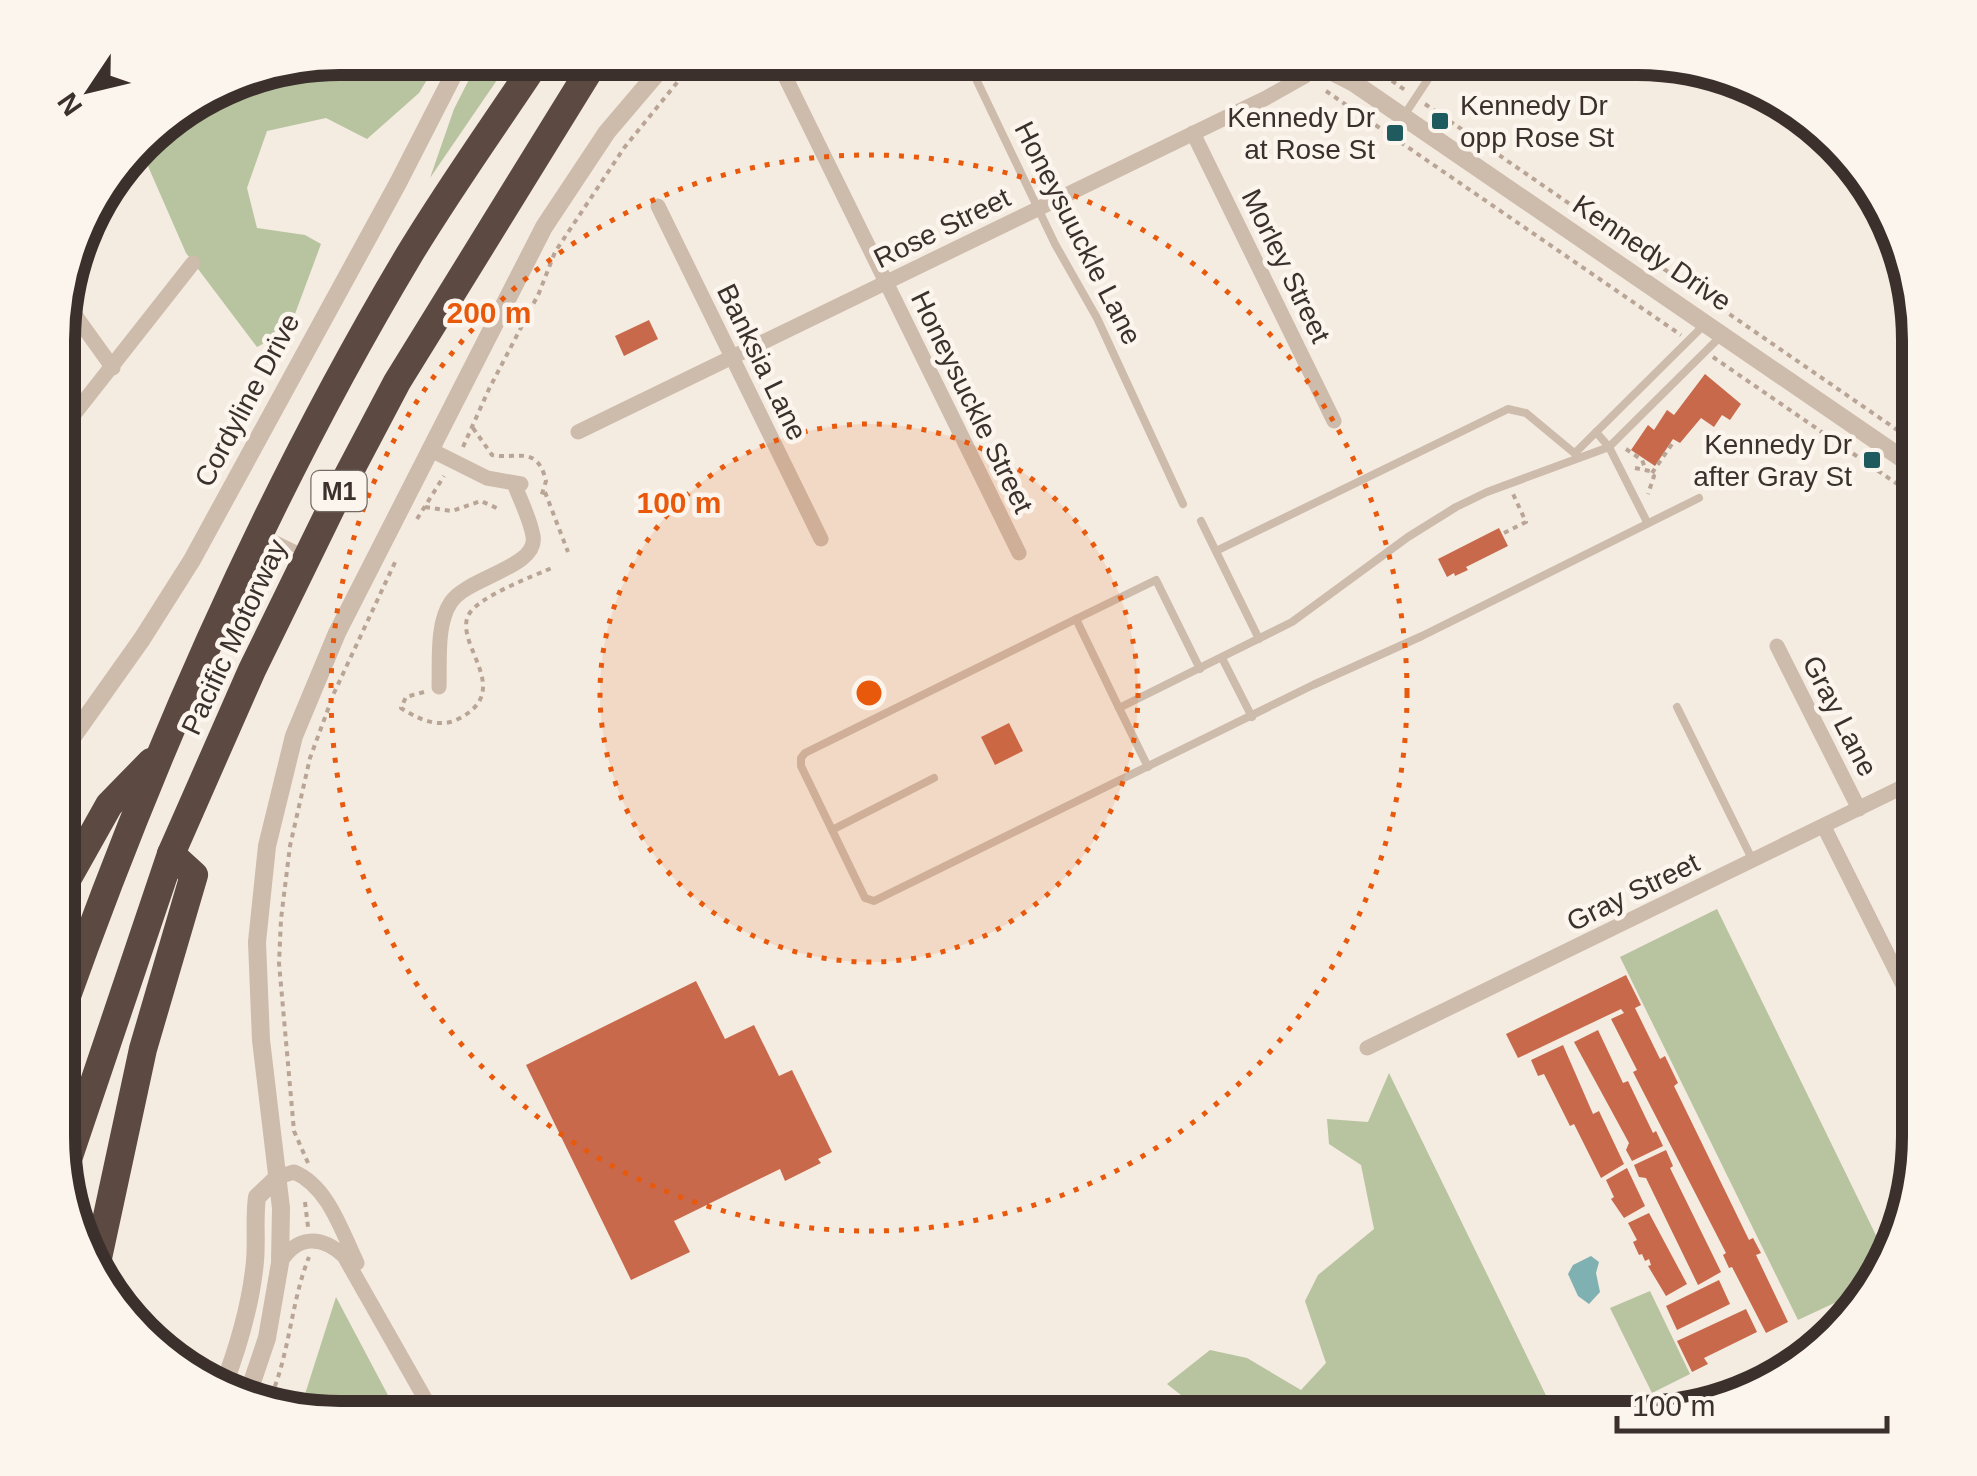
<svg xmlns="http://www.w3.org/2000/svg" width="1977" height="1476" viewBox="0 0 1977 1476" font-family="Helvetica,sans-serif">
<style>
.green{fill:#b8c4a0}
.water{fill:#7fb0b2}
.building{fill:#c8694b}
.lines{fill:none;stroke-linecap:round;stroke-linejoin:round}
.path{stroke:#b9a596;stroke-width:4;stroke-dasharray:5 5;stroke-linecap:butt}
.service{stroke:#cdbbac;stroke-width:8}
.minor{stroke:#cdbbac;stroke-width:15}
.tertiary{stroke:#cdbbac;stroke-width:18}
.motorway{stroke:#5c4a42;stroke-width:28}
.ring{fill:none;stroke:#e8590c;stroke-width:5;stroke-dasharray:5 10}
.poi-dot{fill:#1f5a5e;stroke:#fbf5ee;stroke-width:4}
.labels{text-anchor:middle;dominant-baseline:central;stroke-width:9;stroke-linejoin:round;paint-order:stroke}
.shield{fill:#fbf5ee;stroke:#756b66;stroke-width:2.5}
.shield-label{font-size:25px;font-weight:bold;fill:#3b302b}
.poi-label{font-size:28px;fill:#3b302b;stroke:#fbf5ee;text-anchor:end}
.street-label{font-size:28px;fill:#3b302b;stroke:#fbf5ee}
.rim{fill:none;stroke:#3b302b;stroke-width:12}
.centre{fill:#e8590c;stroke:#fbf5ee;stroke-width:5}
.ring-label{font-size:30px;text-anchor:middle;font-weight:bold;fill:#e8590c;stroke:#fbf5ee;stroke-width:9;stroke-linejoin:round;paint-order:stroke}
</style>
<rect width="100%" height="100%" fill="#f4ebe1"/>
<g class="green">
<polygon points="340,58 440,58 419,93 367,139 326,118 267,131 247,188 257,228 305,235 321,244 289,330 257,347 186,253 144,157 150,133 249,73"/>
<polygon points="480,58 512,58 430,178 454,109"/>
<polygon points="1717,909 1888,1260 1873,1285 1798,1320 1620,957"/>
<polygon points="1389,1073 1557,1418 1210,1418 1167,1384 1210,1350 1247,1358 1301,1390 1326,1363 1305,1301 1318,1275 1374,1229 1361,1165 1329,1144 1327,1119 1368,1122"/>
<polygon points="1650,1291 1690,1374 1652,1393 1610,1308"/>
<polygon points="336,1297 400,1418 322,1418 299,1413"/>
</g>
<polygon class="water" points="1591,1256 1599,1262 1596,1273 1600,1292 1589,1304 1578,1296 1568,1274 1573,1265"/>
<g class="building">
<polygon points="649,320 658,339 624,356 615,336"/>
<polygon points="1705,374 1741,404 1730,420 1722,415 1714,427 1701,418 1680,443 1673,439 1655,466 1631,450 1648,425 1654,430 1667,410 1674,415"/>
<polygon points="1499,528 1508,546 1466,567 1468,570 1455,576 1454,573 1447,577 1438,559"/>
<polygon points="1009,723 1023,751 995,765 981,737"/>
<polygon points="1626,975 1641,1005 1635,1008 1660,1059 1665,1056 1678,1083 1674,1086 1749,1240 1753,1238 1761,1253 1756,1255 1788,1322 1766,1333 1732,1267 1729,1268 1723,1255 1726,1253 1633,1072 1637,1070 1611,1019 1624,1013 1621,1009 1518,1058 1506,1034"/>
<polygon points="696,981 725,1039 754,1025 779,1076 792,1070 832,1152 818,1159 821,1163 785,1181 780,1169 674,1221 690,1252 631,1280 526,1065"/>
<polygon points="1598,1030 1623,1083 1628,1081 1653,1133 1656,1131 1663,1146 1632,1161 1626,1150 1629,1143 1574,1042"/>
<polygon points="1563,1045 1593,1114 1599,1111 1624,1164 1601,1178 1574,1124 1570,1126 1544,1074 1538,1076 1531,1060"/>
<polygon points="1666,1150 1673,1166 1670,1168 1721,1272 1698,1285 1646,1178 1639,1177 1634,1165"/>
<polygon points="1627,1168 1645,1206 1624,1218 1611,1199 1614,1197 1606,1180"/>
<polygon points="1649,1213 1687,1284 1666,1296 1648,1266 1651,1265 1649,1259 1645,1261 1642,1254 1639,1255 1633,1242 1637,1240 1628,1223"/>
<polygon points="1719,1280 1730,1304 1677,1330 1666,1306"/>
<polygon points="1746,1309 1757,1332 1704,1358 1708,1364 1692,1372 1677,1341"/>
</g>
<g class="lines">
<g class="path">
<polyline points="1278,58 1290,66"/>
<polyline points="1359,58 1405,90"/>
<polyline points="1326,91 1681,335"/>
<polyline points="1425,104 1919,445"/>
<polyline points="1713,357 1919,499"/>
<path d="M 473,428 L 492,455 C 517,460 537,444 546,481 L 541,497"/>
<polyline points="463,447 489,389 539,293 555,252 624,148 697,58"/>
<polyline points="1626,449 1642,460 1646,470"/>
<polyline points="1635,468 1650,471 1654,476 1648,494"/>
<polyline points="1652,473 1674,441"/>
<polyline points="545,492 568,552"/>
<polyline points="425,507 452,511 481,501 501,510"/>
<polyline points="417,519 444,476"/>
<polyline points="1504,533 1526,522 1513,494"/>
<path d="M 424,692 L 406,697 L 401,708 C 418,719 439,729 458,719 C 515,691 455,646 468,616 C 476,597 534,576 554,567"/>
<polyline points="308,1163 294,1131 279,963 281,919 290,846 310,758 334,693 397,558"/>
<polyline points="305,1202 308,1227"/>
<path d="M 267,1405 C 290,1358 290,1304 309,1257"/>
</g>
<g class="service">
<polyline points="966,58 1055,244 1097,318 1183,504"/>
<polyline points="1403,117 1442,58"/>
<polyline points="1596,432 1609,447 1647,522"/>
<polyline points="1575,453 1703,326"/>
<polyline points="1699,498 1422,636 1313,685 874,901 865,898 801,766 801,758 805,753 1076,619 1119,708 1292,622 1408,537 1456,507 1487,492 1609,447 1721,336"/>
<polyline points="1201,521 1259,639"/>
<polyline points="267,535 304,553"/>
<polyline points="1216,551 1508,409 1526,413 1579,457"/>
<polyline points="1076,619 1156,580 1200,669"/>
<polyline points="1222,658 1252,717"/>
<polyline points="1677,707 1753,861"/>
<polyline points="1119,708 1148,767"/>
<polyline points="832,830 934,778"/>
<polyline points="419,1418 423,1397"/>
</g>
<g class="minor">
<polyline points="776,58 1019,553"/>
<polyline points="1193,133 1334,421"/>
<polyline points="658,206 821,539"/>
<polyline points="62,297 113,368"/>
<polyline points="60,432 193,263"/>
<polyline points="578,432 1266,98 1305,76 1319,58"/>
<polyline points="429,449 487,478 521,484"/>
<polyline points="1777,646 1859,809"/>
<path d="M 439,687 C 440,661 436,624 451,602 C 468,577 539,567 533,536 C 530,518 520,500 514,483"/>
<polyline points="1824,827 1919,1017"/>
<polyline points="1367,1048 1919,779"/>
<path d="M 278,1177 L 294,1172 C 328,1186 342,1232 357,1263"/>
<path d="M 280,1263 C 297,1235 321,1235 344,1256 L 436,1418"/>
</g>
<g class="tertiary">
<polyline points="1305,58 1354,83 1919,470"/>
<polyline points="59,756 142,639 192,560 398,183 462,58"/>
<path d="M 222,1390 C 238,1348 251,1306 255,1261 C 257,1240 254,1218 257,1197 L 278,1177"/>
<polyline points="246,1400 267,1338 280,1263 281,1208 261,1040 257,942 267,846 294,736 337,633 544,227 607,132 670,58"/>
</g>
<g class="motorway">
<polyline points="59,894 109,805 151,762"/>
<path d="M 58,1021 C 152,756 265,496 409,255 C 450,187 496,123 539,58"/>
<polyline points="63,1174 171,854 252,670 339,492 397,382 597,58"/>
<polyline points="95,1272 143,1049 194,875 171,854"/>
</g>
</g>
<circle cx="869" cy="693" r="269" fill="#e8590c" fill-opacity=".12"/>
<g class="ring">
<circle cx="869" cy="693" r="269"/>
<circle cx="869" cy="693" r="538"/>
</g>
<g class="poi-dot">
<rect x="1430" y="111" width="20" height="20" rx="5"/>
<rect x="1385" y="123" width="20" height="20" rx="5"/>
<rect x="1862" y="450" width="20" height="20" rx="5"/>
</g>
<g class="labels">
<rect class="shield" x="311.5" y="471" width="55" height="40" rx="8"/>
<g class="shield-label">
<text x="339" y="491">M1</text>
</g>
<g class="poi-label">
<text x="1460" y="105" text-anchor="start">Kennedy Dr<tspan x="1460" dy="32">opp Rose St</tspan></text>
<text x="1375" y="117">Kennedy Dr<tspan x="1375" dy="32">at Rose St</tspan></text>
<text x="1852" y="444">Kennedy Dr<tspan x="1852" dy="32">after Gray St</tspan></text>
</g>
<g class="street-label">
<text transform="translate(942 228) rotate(-26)">Rose Street</text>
<text transform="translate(1078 233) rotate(63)">Honeysuuckle Lane</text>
<text transform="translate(1652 253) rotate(34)">Kennedy Drive</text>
<text transform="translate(1286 266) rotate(64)">Morley Street</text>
<text transform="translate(762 362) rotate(64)">Banksia Lane</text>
<text transform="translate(247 400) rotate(-62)">Cordyline Drive</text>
<text transform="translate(972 402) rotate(64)">Honeysuckle Street</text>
<text transform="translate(234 637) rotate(-65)">Pacific Motorway</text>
<text transform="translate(1840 716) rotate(63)">Gray Lane</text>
<text transform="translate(1633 892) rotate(-26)">Gray Street</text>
</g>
</g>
<path d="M0 0H1977V1476H0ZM340 75H1637A265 265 0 0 1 1902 340V1136A265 265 0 0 1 1637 1401H340A265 265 0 0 1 75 1136V340A265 265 0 0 1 340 75Z" fill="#fbf5ee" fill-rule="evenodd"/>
<path class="rim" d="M340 75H1637A265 265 0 0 1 1902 340V1136A265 265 0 0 1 1637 1401H340A265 265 0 0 1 75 1136V340A265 265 0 0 1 340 75Z"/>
<circle cx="869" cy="693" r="15" class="centre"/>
<g class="ring-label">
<text x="489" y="323">200 m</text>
<text x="679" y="513">100 m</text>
</g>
<g transform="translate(90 90) rotate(235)" stroke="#fbf5ee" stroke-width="8" paint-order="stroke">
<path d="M0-8L18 38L0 25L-18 38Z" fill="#3b302b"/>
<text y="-15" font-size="28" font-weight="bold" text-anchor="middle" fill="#3b302b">N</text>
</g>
<path d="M1617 1416v15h270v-15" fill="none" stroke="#3b302b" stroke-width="5"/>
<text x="1632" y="1416" font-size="30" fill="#3b302b" stroke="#fbf5ee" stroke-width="8" paint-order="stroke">100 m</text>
</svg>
